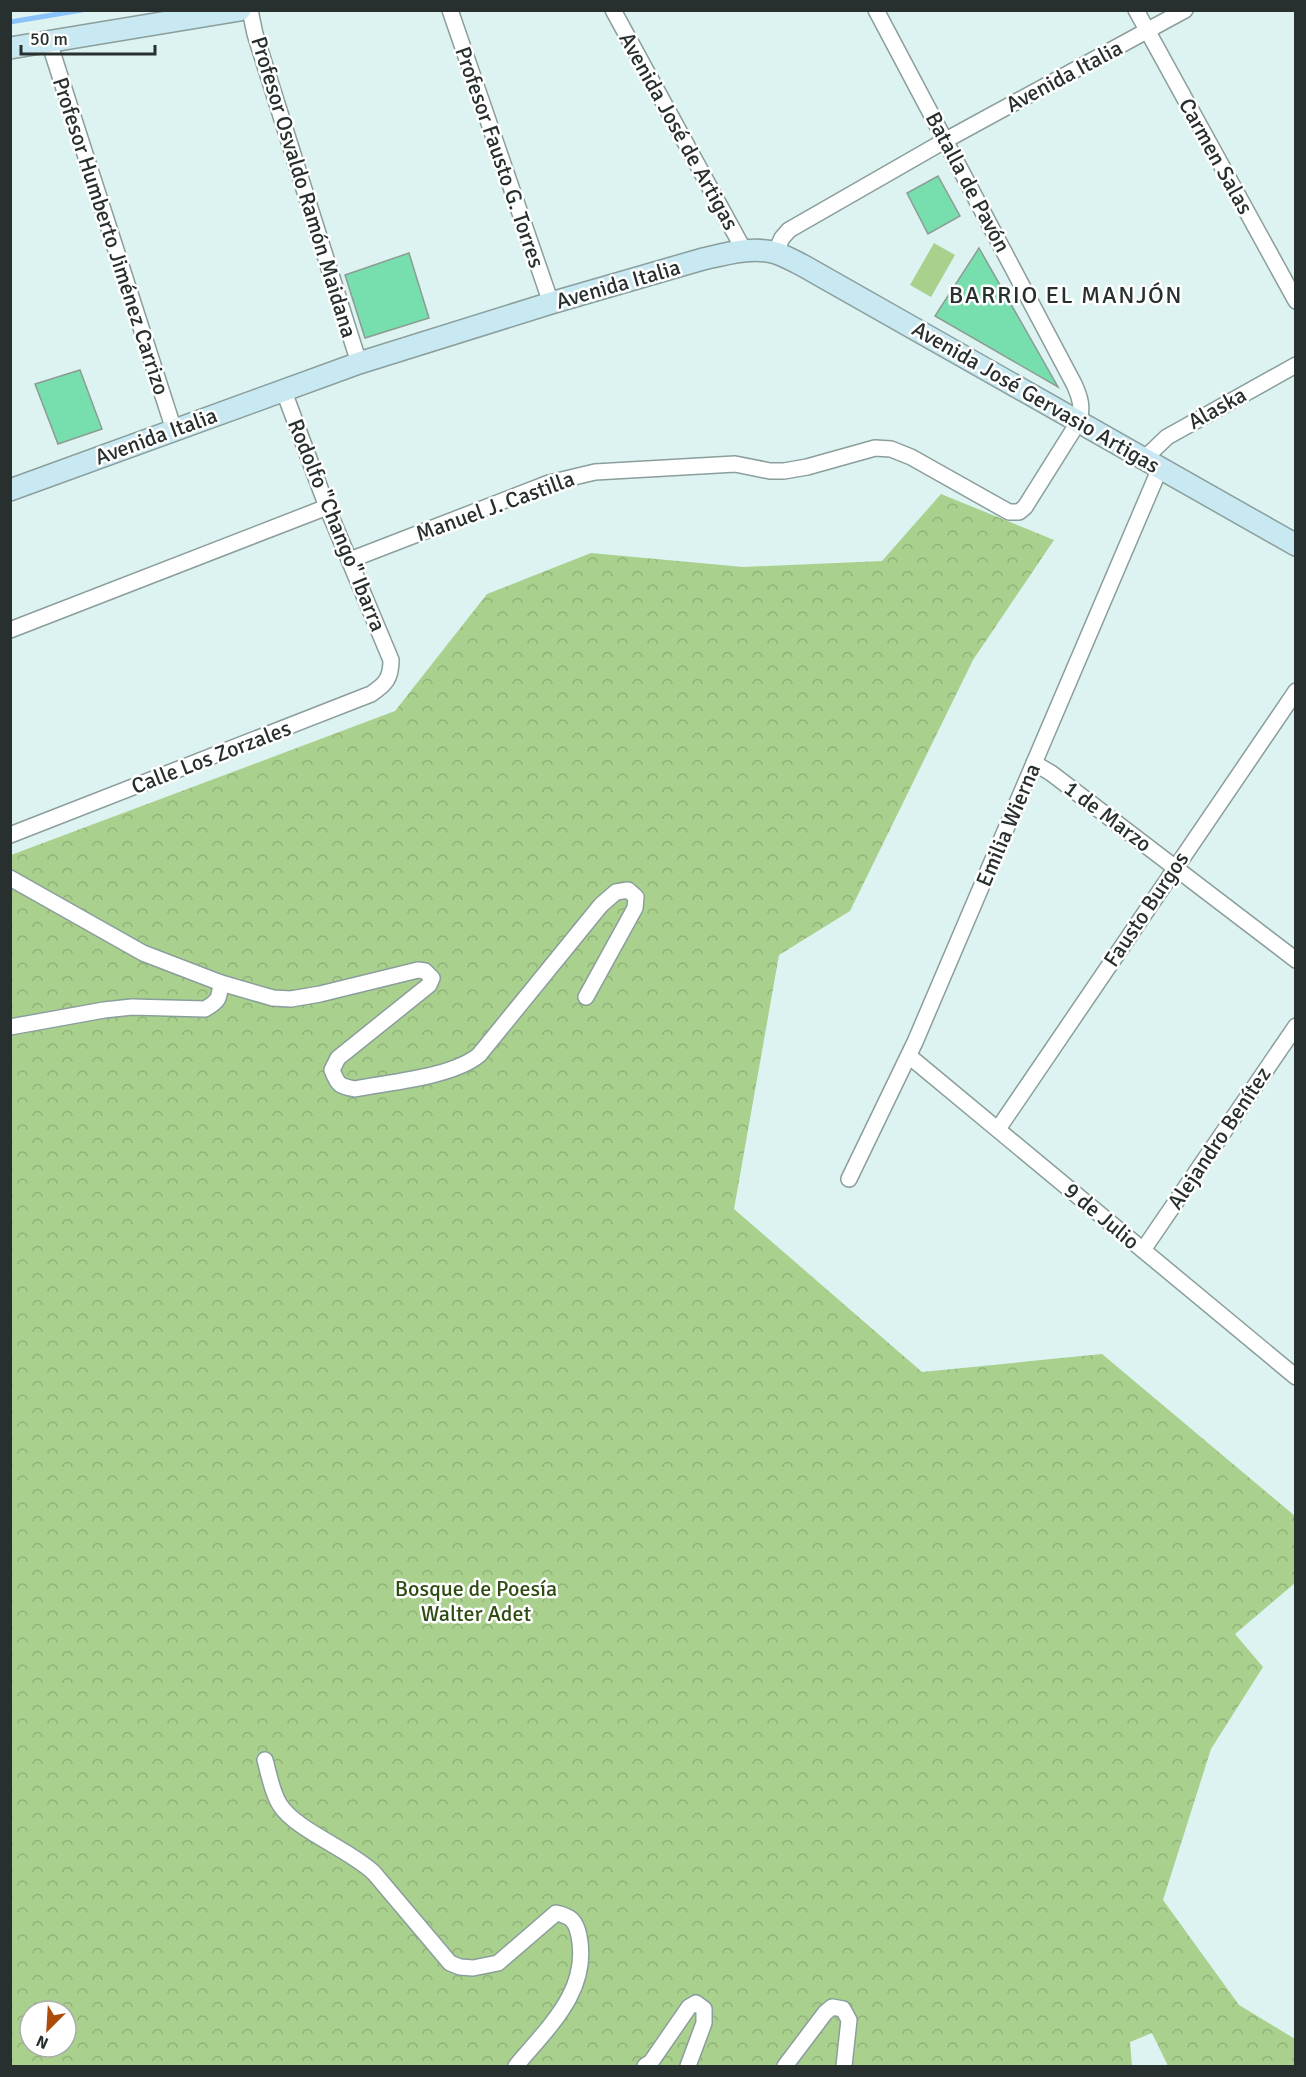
<svg xmlns="http://www.w3.org/2000/svg" width="1306" height="2077" viewBox="0 0 1306 2077" font-family="Signika,sans-serif">
<style>
.forest{fill:url(#forest-crowns);fill-rule:evenodd}
.pitch{fill:#a9d08d}
.lines{fill:none;stroke-linecap:round;stroke-linejoin:round}
.stream{stroke:#8ac3f9;stroke-width:5}
.building{fill:#77dead;stroke:#8c9c93;stroke-width:1.5}
.minor-casing{stroke:#8a9e9c;stroke-width:18}
.secondary-casing{stroke:#8a9e9c;stroke-width:24}
.minor{stroke:#fff;stroke-width:15}
.secondary{stroke:#c8e9f2;stroke-width:21}
.labels{text-anchor:middle;dominant-baseline:central;stroke-width:5;stroke-linejoin:round;paint-order:stroke}
.street-label{font-size:22px;fill:#28302f;stroke:#fff}
.park-label{font-size:22px;fill:#2f4c13;stroke:#fff}
.neighbourhood-label{font-size:24px;letter-spacing:1.5px;fill:#28302f;stroke:#fff}
</style>
<defs>
<pattern id="forest-crowns" width="20" height="18" patternUnits="userSpaceOnUse" patternTransform="scale(1.5)"><rect width="20" height="18" fill="#a9d08d"/><path d="M2 6a3 3 0 1 1 6 0M12 15a3 3 0 1 1 6 0" fill="none" stroke="#91b37a"/></pattern>
</defs>
<rect width="100%" height="100%" fill="#ddf3f1"/>
<path class="forest" d="M 941,494 L 1054,540 L 973,660 L 850,911 L 779,955 L 734,1209 L 922,1372 L 1102,1354 L 1295,1516 L 1295,1583 L 1235,1634 L 1263,1667 L 1211,1749 L 1163,1900 L 1239,2005 L 1295,2039 L 1295,2066 L 1168,2066 L 1152,2033 L 1130,2042 L 1132,2066 L 11,2066 L 11,855 L 395,711 L 487,594 L 591,553 L 743,567 L 882,561 ZM 30,2011 L 66,2011 L 66,2047 L 30,2047 Z"/>
<polygon class="pitch" points="934,243 955,255 931,297 910,285"/>
<g class="lines">
<polyline class="stream" points="10,22 82,10"/>
</g>
<g class="building">
<polygon points="938,176 960,216 928,234 907,193"/>
<polygon points="979,248 1058,387 935,316"/>
<polygon points="409,253 429,318 365,338 345,275"/>
<polygon points="80,370 102,429 58,444 35,384"/>
</g>
<g class="lines">
<defs>
<g id="minor">
<polyline points="250,10 255,34 359,363"/>
<polyline points="450,10 551,303"/>
<polyline points="613,10 745,252"/>
<polyline points="1136,10 1296,301"/>
<polyline points="49,42 174,430"/>
<polyline points="775,253 782,238 789,230 946,140 1185,10"/>
<polyline points="1144,459 1167,437 1296,365"/>
<path d="M 350,560 L 549,483 L 595,472 L 735,464 L 770,471 L 784,471 L 807,467 L 875,448 L 891,449 L 911,457 L 1009,512 L 1019,512 L 1025,507 L 1079,421 C 1083,407 1080,397 1074,384 L 876,10"/>
<polyline points="10,630 327,507"/>
<polyline points="1034,763 1051,773 1296,960"/>
<path d="M 10,835 L 371,694 C 386,684 391,678 391,660 L 327,507 L 283,389"/>
<path d="M 10,878 L 143,953 L 221,983 L 273,998 L 291,999 L 320,994 L 418,970 L 425,971 L 432,978 L 429,985 L 338,1058 L 332,1070 C 338,1085 339,1086 355,1089 C 391,1082 452,1077 479,1055 L 601,905 L 616,892 L 628,890 L 636,897 L 635,908 L 586,997"/>
<path d="M 10,1027 L 104,1010 L 132,1007 L 205,1009 C 219,1001 219,999 221,983"/>
<polyline points="909,1056 1296,1377"/>
<polyline points="998,1129 1296,691"/>
<polyline points="849,1179 915,1042 1160,468"/>
<polyline points="1143,1250 1296,1026"/>
<path d="M 265,1760 C 269,1774 272,1793 280,1805 C 297,1831 349,1849 374,1873 L 450,1963 L 460,1967 L 473,1968 L 498,1963 L 556,1913 C 571,1916 576,1921 579,1936 C 590,1991 548,2027 516,2066"/>
<polyline points="645,2066 651,2062 689,2007 696,2003 704,2009 704,2023 688,2066"/>
<polyline points="785,2066 825,2013 832,2007 843,2009 849,2020 844,2066"/>
</g>
<g id="secondary">
<polyline points="10,48 240,10"/>
<path d="M 10,490 L 359,363 L 551,303 L 703,259 C 725,254 753,246 776,253 C 785,256 794,261 802,265 L 1296,545"/>
</g>
</defs>
<use href="#minor" class="minor-casing"/>
<use href="#secondary" class="secondary-casing"/>
<use href="#minor" class="minor"/>
<use href="#secondary" class="secondary"/>
</g>
<g class="labels">
<g class="street-label">
<text transform="translate(1064 76) rotate(-28)">Avenida Italia</text>
<text transform="translate(679 131) rotate(61)">Avenida José de Artigas</text>
<text transform="translate(1216 156) rotate(61)">Carmen Salas</text>
<text transform="translate(500 157) rotate(71)">Profesor Fausto G. Torres</text>
<text transform="translate(968 182) rotate(62)">Batalla de Pavón</text>
<text transform="translate(304 187) rotate(73)">Profesor Osvaldo Ramón Maidana</text>
<text transform="translate(111 236) rotate(72)">Profesor Humberto Jiménez Carrizo</text>
<text transform="translate(618 284) rotate(-16)">Avenida Italia</text>
<text transform="translate(1036 397) rotate(30)">Avenida José Gervasio Artigas</text>
<text transform="translate(1217 408) rotate(-29)">Alaska</text>
<text transform="translate(156 436) rotate(-20)">Avenida Italia</text>
<text transform="translate(495 506) rotate(-20)">Manuel J. Castilla</text>
<text transform="translate(337 525) rotate(68)">Rodolfo "Chango" Ibarra</text>
<text transform="translate(211 757) rotate(-21)">Calle Los Zorzales</text>
<text transform="translate(1108 816) rotate(37)">1 de Marzo</text>
<text transform="translate(1008 825) rotate(-67)">Emilia Wierna</text>
<text transform="translate(1146 909) rotate(-56)">Fausto Burgos</text>
<text transform="translate(1219 1138) rotate(-56)">Alejandro Benítez</text>
<text transform="translate(1102 1216) rotate(40)">9 de Julio</text>
</g>
<g class="park-label">
<text x="476" y="1588">Bosque de Poesía<tspan x="476" dy="25">Walter Adet</tspan></text>
</g>
<g class="neighbourhood-label">
<text x="1066" y="295">BARRIO EL MANJÓN</text>
</g>
</g>
<rect width="1306" height="2077" fill="none" stroke="#28302f" stroke-width="24"/>
<g transform="translate(48 2029) rotate(204)"><circle r="28" fill="#ffffff" stroke="#a9acac" stroke-width="1.5"/>
<path d="M0-4.5L10 22L0 15L-10 22Z" fill="#ad4b0a"/>
<text y="-9" font-size="16" font-weight="bold" text-anchor="middle" fill="#28302f">N</text>
</g>
<path d="M21 45v9h134v-9" fill="none" stroke="#28302f" stroke-width="3"/>
<text x="30" y="45" font-size="18" fill="#28302f" stroke="#ffffff" stroke-width="4.5" paint-order="stroke">50 m</text>
</svg>
